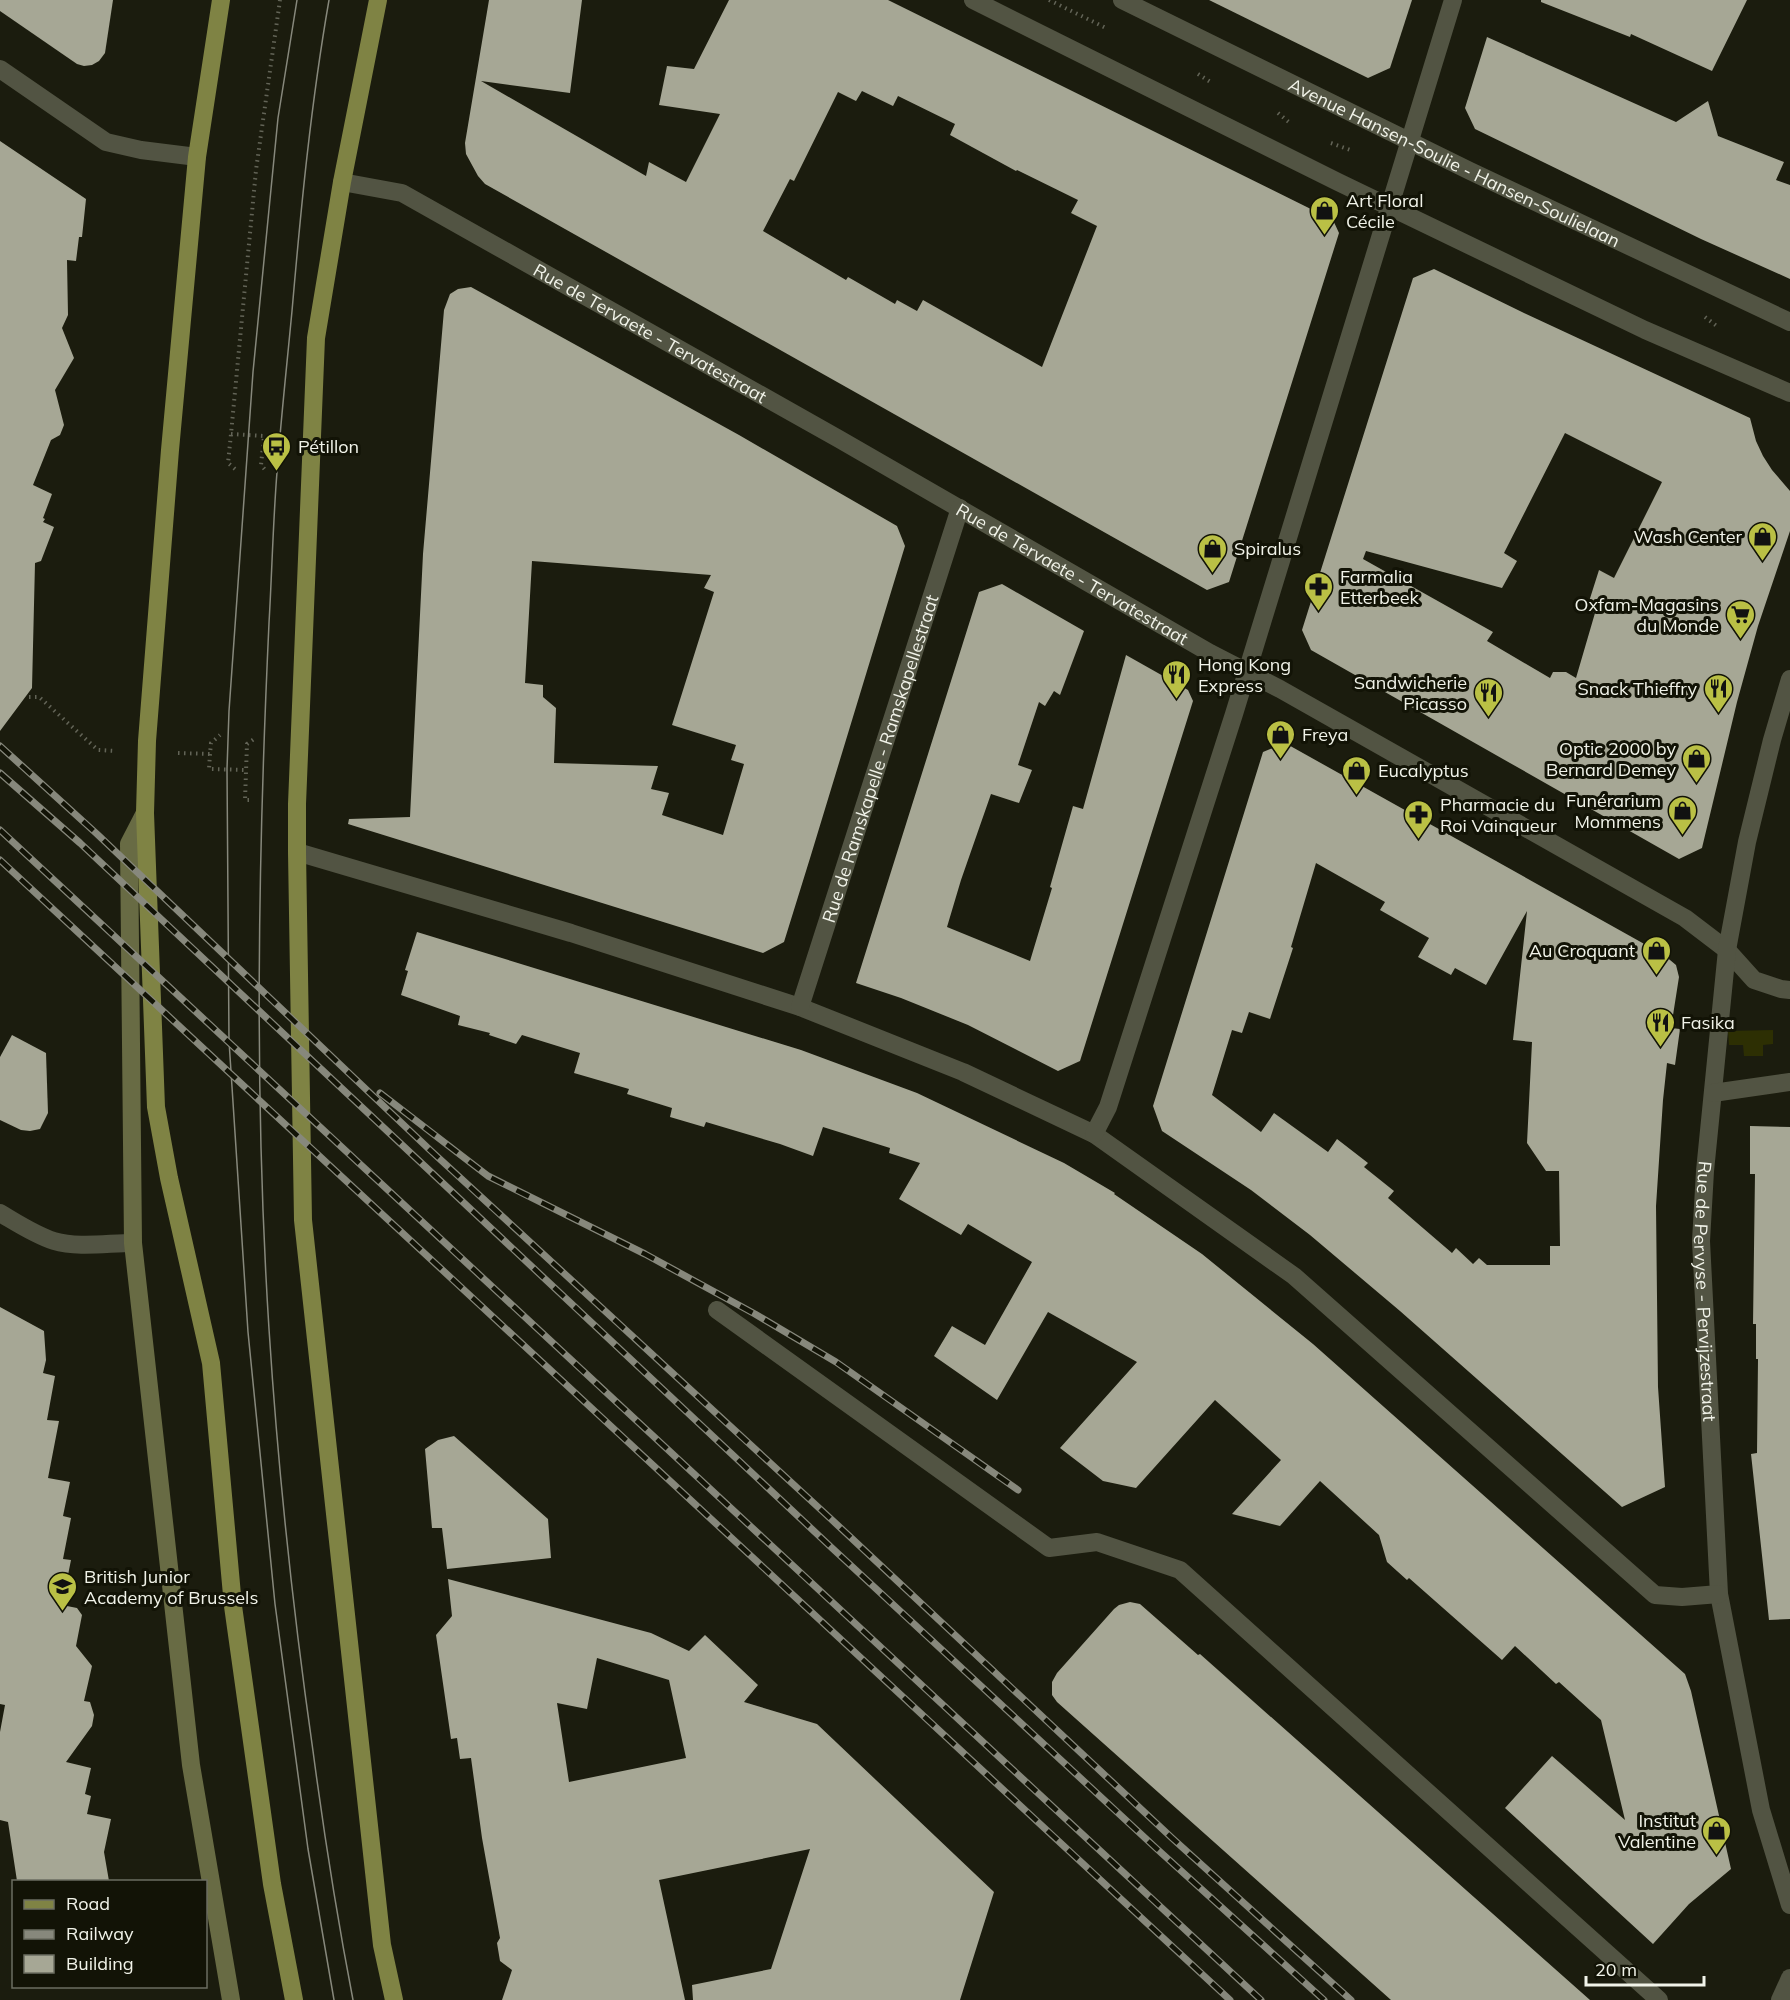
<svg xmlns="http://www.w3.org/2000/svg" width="1790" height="2000" viewBox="0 0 1790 2000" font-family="Mulish,sans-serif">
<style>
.green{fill:#2d2f03}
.building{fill:#a6a795;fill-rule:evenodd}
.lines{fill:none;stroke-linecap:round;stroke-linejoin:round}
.path{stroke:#636457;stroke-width:4;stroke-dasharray:1.5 4.5;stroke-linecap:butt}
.service{stroke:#525443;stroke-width:18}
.minor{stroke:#525443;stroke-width:18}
.tertiary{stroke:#525443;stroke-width:18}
.secondary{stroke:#686b44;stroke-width:18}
.primary{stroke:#7f8344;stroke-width:18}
.tram{stroke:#87887c;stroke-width:1.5}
.rail-casing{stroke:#87887c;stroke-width:7}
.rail{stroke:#121306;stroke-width:4.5;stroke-dasharray:14;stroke-linecap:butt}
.labels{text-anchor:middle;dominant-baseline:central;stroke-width:6;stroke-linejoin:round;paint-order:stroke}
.street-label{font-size:18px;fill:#f1f3e9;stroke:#121306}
.poi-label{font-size:18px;fill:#f1f3e9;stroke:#121306;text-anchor:start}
</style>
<rect width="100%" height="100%" fill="#1b1c0e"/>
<polygon class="green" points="1773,1030 1773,1044 1763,1045 1763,1056 1744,1056 1743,1045 1729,1045 1728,1031"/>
<g class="building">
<polygon points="0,0 113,0 105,53 99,61 92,65 84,66 77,64 0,11"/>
<path d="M 489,0 L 582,0 L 570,93 L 481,81 L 646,176 L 649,162 L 686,182 L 720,114 L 659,105 L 667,66 L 694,69 L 729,0 L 888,0 L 1333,220 L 1339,233 L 1229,582 L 1207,590 L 485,184 L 478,176 L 466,154 L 465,143 ZM 862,91 L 893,106 L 898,96 L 955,124 L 950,135 L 1016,171 L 1017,170 L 1078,200 L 1071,213 L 1097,226 L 1042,367 L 923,300 L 917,311 L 897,300 L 895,304 L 848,277 L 846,280 L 763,231 L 790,179 L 794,181 L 838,92 L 856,101 Z"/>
<polygon points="1209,0 1412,0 1390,68 1368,78"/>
<polygon points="1541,0 1747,0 1712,71 1631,34 1630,37 1541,2"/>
<polygon points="1487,37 1676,122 1708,101 1718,136 1784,162 1776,180 1790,185 1790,279 1701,239 1475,129 1465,108"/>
<polygon points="0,141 86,199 82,237 79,237 76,261 67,260 68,315 62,328 74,358 55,390 64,425 60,435 51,440 33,485 52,494 43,518 45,519 43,522 54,527 41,561 35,563 32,688 0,731"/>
<path d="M 1434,269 L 1524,313 L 1750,418 L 1756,441 L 1763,456 L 1772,470 L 1790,491 L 1790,531 L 1758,626 L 1737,702 L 1702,848 L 1679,859 L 1311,650 L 1302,630 L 1413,278 ZM 1565,433 L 1662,482 L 1614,578 L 1599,570 L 1586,611 L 1595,613 L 1576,678 L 1566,672 L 1553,672 L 1550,678 L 1487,641 L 1493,632 L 1363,559 L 1366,551 L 1502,588 L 1517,561 L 1504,553 Z"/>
<path d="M 471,287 L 739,435 L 897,526 L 905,546 L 811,855 L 784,942 L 763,953 L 348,824 L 349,819 L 410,817 L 423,554 L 444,310 L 450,294 L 458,289 ZM 532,561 L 711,575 L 704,588 L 714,592 L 672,725 L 736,745 L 731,760 L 744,764 L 723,835 L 662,815 L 669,793 L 651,789 L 658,766 L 554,763 L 556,708 L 543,697 L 543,685 L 525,683 Z"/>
<polygon points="1002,584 1084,631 1060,695 1054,691 1045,706 1039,702 1018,765 1032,770 1019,803 991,794 961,880 947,927 1030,961 1052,888 1050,887 1073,806 1083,809 1126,655 1188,690 1193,701 1080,1061 1058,1071 968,1025 901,998 856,983 979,592"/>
<path d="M 1285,743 L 1664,955 L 1676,965 L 1679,977 L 1671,1028 L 1680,1029 L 1675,1065 L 1667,1063 L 1663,1100 L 1656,1206 L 1658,1387 L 1665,1487 L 1622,1507 L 1400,1311 L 1310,1235 L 1251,1190 L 1162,1131 L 1153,1106 L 1263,752 ZM 1316,863 L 1385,902 L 1380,910 L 1429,938 L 1418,957 L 1451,975 L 1455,968 L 1486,985 L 1527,911 L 1513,1040 L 1532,1042 L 1527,1143 L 1546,1171 L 1559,1171 L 1560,1246 L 1550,1246 L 1550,1265 L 1487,1265 L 1479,1258 L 1473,1264 L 1456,1248 L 1452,1253 L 1388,1198 L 1394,1191 L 1364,1167 L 1368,1163 L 1337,1139 L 1328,1152 L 1274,1113 L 1261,1132 L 1212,1095 L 1232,1030 L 1242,1033 L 1249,1012 L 1270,1019 L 1293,948 L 1291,947 Z"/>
<polygon points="417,932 801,1050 917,1093 1064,1163 1115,1193 1114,1194 1202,1254 1313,1344 1685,1674 1691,1691 1731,1869 1689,1904 1653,1944 1505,1808 1552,1756 1625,1820 1601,1720 1559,1682 1556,1684 1515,1646 1502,1660 1409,1578 1407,1580 1387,1562 1379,1535 1320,1481 1280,1526 1232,1514 1281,1460 1215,1400 1136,1488 1103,1481 1060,1448 1137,1362 1048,1312 997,1400 934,1356 952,1326 985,1345 1032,1262 968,1224 961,1235 899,1199 920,1163 889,1153 890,1148 823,1127 813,1156 780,1144 706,1122 704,1127 670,1117 672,1108 627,1094 629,1089 574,1073 580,1053 522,1035 516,1044 489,1035 490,1033 458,1025 460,1016 401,995 408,971 405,970"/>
<polygon points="12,1035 46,1053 48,1113 40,1129 30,1131 21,1130 0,1120 0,1057"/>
<polygon points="1750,1126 1790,1127 1790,1619 1769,1620 1751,1454 1757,1453 1758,1359 1756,1359 1756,1324 1753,1324 1755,1174 1750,1174"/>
<polygon points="0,1307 44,1331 46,1360 43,1373 55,1376 47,1420 59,1421 48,1478 70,1482 63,1516 71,1518 63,1559 71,1560 62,1605 77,1608 82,1615 76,1646 92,1666 84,1701 90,1702 94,1715 92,1726 66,1762 91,1768 85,1794 91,1796 87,1814 111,1819 104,1852 109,1881 17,1881 8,1822 0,1820 0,1732 5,1705 0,1704"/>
<polygon points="454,1436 548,1519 551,1558 447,1569 442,1528 432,1528 425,1449 438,1440"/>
<path d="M 448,1579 L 651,1633 L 689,1651 L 705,1635 L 758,1685 L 744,1702 L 817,1724 L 994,1892 L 960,2000 L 693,2000 L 692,1985 L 771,1969 L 810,1849 L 659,1880 L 685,2000 L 502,2000 L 512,1970 L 500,1961 L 497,1943 L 500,1938 L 482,1838 L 471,1758 L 460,1759 L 457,1738 L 451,1739 L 436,1635 L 452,1616 ZM 597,1658 L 669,1680 L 686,1758 L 569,1782 L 557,1703 L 587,1709 Z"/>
<polygon points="1130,1602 1140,1604 1198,1655 1200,1654 1590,2000 1391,2000 1057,1702 1052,1695 1052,1682 1057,1673 1114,1609 1119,1605"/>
</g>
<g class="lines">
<g class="path">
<polyline points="1049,0 1106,28"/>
<polyline points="1198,74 1212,83"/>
<polyline points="1278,113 1290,123"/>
<polyline points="1331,143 1353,151"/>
<polyline points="1705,317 1718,327"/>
<polyline points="231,434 264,436 261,465 267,472"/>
<polyline points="235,469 228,463 231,434 256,170 280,0"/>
<polyline points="29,697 39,697 98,750 116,751"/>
<polyline points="178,753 210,754 211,743 220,735"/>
<polyline points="210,754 209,769 246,770"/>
<polyline points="249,800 245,800 247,744 254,739"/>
</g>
<polyline class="service" points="717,1310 1049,1548 1097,1542 1180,1570 1659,2000"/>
<g class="minor">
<polyline points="973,0 1338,182 1645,330 1790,393"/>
<path id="s1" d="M 1122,0 L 1470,171 L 1790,322"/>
<polyline points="0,69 106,142 141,150 197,157"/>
<path id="s2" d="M 342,182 L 402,193 L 839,439 L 1210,653 L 1280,689 L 1685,918 L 1727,950 L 1754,980 L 1781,989 L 1790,990"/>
<path id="s3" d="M 1790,679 L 1772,740 L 1747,842 L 1727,950 L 1705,1171 L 1701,1241 L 1719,1594 L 1761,1810 L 1790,1905"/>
<polyline points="297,852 571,933 800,1007 963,1072 1094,1134 1294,1276 1655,1595 1682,1597 1719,1594"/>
<path id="s4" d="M 800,1007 L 960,508"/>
<polyline points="1713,1093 1790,1082"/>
<polyline points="1094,1134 1108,1107 1234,714 1453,0"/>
<path d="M 0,1213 C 17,1223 35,1235 54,1241 C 78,1248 108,1243 133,1243"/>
</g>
<polyline class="tertiary" points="1780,2000 1790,1978"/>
<polyline class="secondary" points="145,813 129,844 133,1243 191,1765 231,2000"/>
<g class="primary">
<polyline points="221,0 197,157 170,450 147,741 145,813 156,1107 169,1178 211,1363 233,1606 272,1884 294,2000"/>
<polyline points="378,0 342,182 316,338 297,804 297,852 303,1220 382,1945 394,2000"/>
</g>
<g class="tram">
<polyline points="297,0 278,118 253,372 229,711 227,769 229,1041 248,1332 275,1604 308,1849 334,2000"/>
<path d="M 329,0 C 311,103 301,207 292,311 C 287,364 281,418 277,472 C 273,522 272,572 269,623 C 258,858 254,1094 269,1329 C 278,1470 293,1611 313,1751 C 324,1834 337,1917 353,2000"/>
</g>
<defs>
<g id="rail">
<polyline points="0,746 97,834 430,1150 831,1519 1172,1838 1351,2000"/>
<polyline points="0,773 80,843 832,1548 1157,1849 1324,2000"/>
<polyline points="0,830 1261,2000"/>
<polyline points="0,860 1230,2000"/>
<polyline points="380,1093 488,1176 645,1254 755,1314 836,1362 1018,1490"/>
</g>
</defs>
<use href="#rail" class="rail-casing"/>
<use href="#rail" class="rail"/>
</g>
<defs>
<symbol id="shop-pin" viewBox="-11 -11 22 30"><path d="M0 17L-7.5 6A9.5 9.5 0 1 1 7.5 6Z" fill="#bac045" stroke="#121306"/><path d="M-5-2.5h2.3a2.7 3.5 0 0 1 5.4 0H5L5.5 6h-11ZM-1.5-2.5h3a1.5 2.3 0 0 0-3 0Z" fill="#111"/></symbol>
<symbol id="bus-pin" viewBox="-11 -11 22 30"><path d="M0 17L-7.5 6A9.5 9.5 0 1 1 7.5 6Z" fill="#bac045" stroke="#121306"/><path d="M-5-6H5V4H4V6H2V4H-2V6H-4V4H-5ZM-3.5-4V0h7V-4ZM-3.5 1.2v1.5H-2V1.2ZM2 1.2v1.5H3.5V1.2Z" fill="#111"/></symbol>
<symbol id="pharmacy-pin" viewBox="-11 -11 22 30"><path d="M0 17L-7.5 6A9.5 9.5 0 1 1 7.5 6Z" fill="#bac045" stroke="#121306"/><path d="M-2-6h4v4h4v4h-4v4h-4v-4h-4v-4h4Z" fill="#111"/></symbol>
<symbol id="supermarket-pin" viewBox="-11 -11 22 30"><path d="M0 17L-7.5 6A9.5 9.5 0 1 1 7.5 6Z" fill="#bac045" stroke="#121306"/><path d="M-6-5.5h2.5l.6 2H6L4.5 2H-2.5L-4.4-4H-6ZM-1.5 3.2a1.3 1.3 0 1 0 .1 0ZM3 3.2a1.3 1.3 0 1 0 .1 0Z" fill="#111"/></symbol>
<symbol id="restaurant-pin" viewBox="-11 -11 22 30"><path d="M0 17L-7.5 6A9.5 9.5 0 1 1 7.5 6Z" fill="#bac045" stroke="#121306"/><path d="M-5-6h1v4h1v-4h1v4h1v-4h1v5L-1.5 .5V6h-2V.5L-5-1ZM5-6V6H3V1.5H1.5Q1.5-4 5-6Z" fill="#111"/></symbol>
<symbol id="school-pin" viewBox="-11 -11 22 30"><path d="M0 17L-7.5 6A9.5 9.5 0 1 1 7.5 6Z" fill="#bac045" stroke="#121306"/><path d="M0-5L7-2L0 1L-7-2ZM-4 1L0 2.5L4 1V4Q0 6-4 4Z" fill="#111"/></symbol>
</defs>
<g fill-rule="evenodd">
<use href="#shop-pin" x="1308" y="194" width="33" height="45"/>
<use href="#bus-pin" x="260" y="430" width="33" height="45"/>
<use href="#shop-pin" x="1746" y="520" width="33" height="45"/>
<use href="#shop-pin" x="1196" y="532" width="33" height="45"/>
<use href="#pharmacy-pin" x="1302" y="570" width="33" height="45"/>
<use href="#supermarket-pin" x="1724" y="598" width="33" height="45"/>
<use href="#restaurant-pin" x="1160" y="658" width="33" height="45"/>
<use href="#restaurant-pin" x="1702" y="672" width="33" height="45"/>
<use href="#restaurant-pin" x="1472" y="676" width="33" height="45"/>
<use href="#shop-pin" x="1264" y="718" width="33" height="45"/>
<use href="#shop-pin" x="1680" y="742" width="33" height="45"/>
<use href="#shop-pin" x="1340" y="754" width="33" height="45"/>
<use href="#shop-pin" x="1666" y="794" width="33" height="45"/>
<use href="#pharmacy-pin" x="1402" y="798" width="33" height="45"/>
<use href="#shop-pin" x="1640" y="934" width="33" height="45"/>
<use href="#restaurant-pin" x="1644" y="1006" width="33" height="45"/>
<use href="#school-pin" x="46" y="1570" width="33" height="45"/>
<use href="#shop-pin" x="1700" y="1814" width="33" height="45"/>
</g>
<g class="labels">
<g class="street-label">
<text stroke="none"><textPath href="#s1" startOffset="370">Avenue Hansen-Soulie - Hansen-Soulielaan</textPath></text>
<text stroke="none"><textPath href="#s2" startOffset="346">Rue de Tervaete - Tervatestraat</textPath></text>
<text stroke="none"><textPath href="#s2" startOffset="832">Rue de Tervaete - Tervatestraat</textPath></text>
<text stroke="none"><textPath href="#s4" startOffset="261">Rue de Ramskapelle - Ramskapellestraat</textPath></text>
<text stroke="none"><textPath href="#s3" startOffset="621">Rue de Pervyse - Pervijzestraat</textPath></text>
</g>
<g class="poi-label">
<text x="1346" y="200">Art Floral<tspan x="1346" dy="21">Cécile</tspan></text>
<text x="298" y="446">Pétillon</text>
<text x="1742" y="536" text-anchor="end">Wash Center</text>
<text x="1234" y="548">Spiralus</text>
<text x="1340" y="576">Farmalia<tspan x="1340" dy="21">Etterbeek</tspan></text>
<text x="1719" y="604" text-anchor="end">Oxfam-Magasins<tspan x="1719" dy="21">du Monde</tspan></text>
<text x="1198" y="664">Hong Kong<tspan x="1198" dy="21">Express</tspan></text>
<text x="1467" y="682" text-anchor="end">Sandwicherie<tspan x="1467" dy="21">Picasso</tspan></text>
<text x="1697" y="688" text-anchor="end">Snack Thieffry</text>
<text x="1302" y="734">Freya</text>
<text x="1676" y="748" text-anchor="end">Optic 2000 by<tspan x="1676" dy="21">Bernard Demey</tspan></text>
<text x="1378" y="770">Eucalyptus</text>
<text x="1661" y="800" text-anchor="end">Funérarium<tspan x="1661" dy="21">Mommens</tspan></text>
<text x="1440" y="804">Pharmacie du<tspan x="1440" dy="21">Roi Vainqueur</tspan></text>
<text x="1635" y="950" text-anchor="end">Au Croquant</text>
<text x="1681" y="1022">Fasika</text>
<text x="84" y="1576">British Junior<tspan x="84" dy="21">Academy of Brussels</tspan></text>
<text x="1696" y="1820" text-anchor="end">Institut<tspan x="1696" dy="21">Valentine</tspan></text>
</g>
</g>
<rect x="12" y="1880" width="195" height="108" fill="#121306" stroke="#6b6d61" stroke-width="1.5"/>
<rect x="24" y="1900" width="30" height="9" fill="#7f8344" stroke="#6b6d61" stroke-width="1.5"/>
<text x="66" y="1910" font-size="18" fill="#f1f3e9">Road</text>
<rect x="24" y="1930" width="30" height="9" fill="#87887c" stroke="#6b6d61" stroke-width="1.5"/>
<text x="66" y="1940" font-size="18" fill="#f1f3e9">Railway</text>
<rect x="24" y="1955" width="30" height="18" fill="#a6a795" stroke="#6b6d61" stroke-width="1.5"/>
<text x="66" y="1970" font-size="18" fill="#f1f3e9">Building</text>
<path d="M1586 1976v9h118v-9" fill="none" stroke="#f1f3e9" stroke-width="3"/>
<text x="1595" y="1976" font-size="18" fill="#f1f3e9" stroke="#121306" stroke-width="4.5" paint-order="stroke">20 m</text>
</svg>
